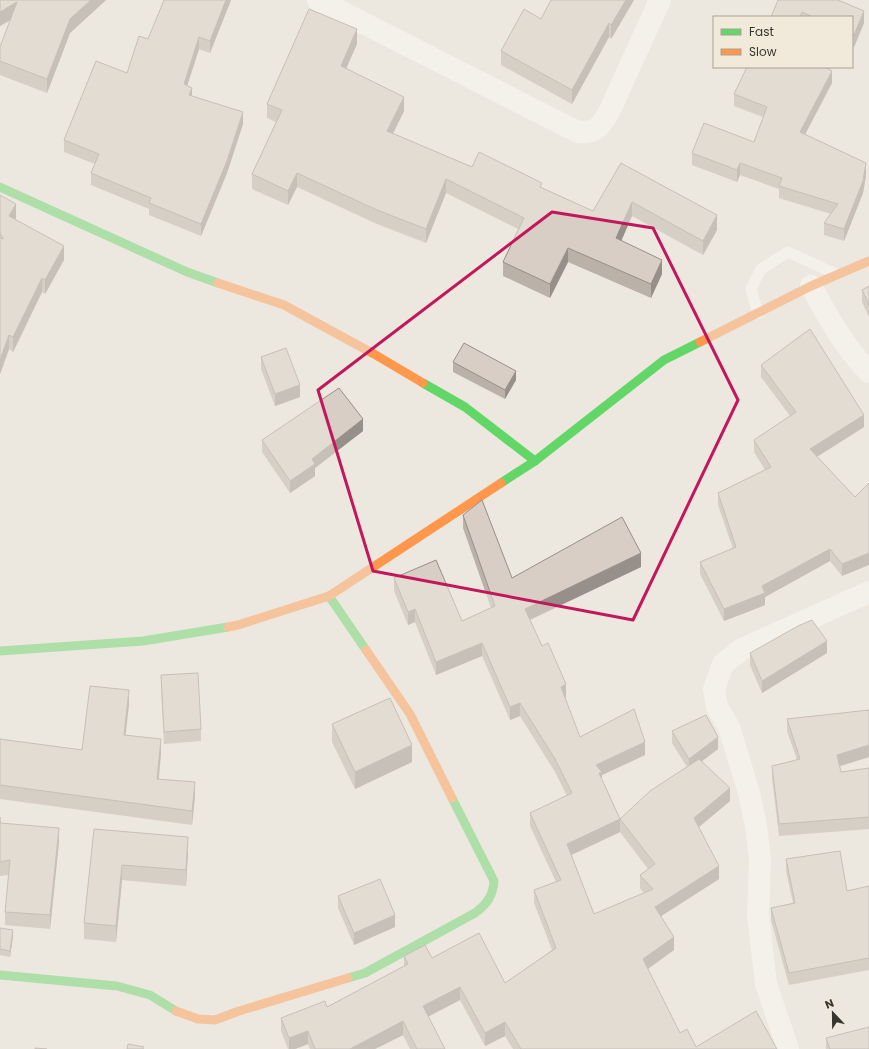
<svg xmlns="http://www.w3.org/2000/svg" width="869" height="1049" viewBox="0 0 869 1049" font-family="Poppins,sans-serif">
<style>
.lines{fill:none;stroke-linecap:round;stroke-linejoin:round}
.lane{stroke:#fcfcfa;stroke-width:11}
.street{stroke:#fcfcfa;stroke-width:22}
.fast{stroke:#63d668;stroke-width:9}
.slow{stroke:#ff974d;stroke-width:9}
.wall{fill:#bab1a9;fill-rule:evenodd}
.shaded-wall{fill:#97908a}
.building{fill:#d8cec5;stroke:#97908a;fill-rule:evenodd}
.marked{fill:none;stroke:#c2185b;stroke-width:3;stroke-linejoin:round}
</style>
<rect width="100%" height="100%" fill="#ece8df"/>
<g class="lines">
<polyline class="lane" points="758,313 751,289 761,269 788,252 836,274"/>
<g class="street">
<path d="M 318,0 L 578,132 C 597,133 600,127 609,112 L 660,0"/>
<path d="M 811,286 C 828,317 844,347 869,372"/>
<polyline points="788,1049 766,984 758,915 760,859 756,826 749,793 729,727 717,707 714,689 723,664 742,649 869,592"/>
</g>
<g class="fast">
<polyline points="0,187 187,272 218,283"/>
<polyline points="423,383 465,407 535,461"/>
<polyline points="501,483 535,461 664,360 700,342"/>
<polyline points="329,596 366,650"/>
<polyline points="0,651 143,641 228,627"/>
<polyline points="0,975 117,986 150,995 176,1011"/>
<path d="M 348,978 L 365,973 L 475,913 C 487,904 493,896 494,881 L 452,798"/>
</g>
<g class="slow">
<polyline points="218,283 284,305 374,354 423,383"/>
<polyline points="700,342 811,286 869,261"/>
<polyline points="228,627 238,625 329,596 501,483"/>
<polyline points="366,650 410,714 452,798"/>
<polyline points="176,1011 198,1019 215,1020 239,1011 348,978"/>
</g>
</g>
<g class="wall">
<polygon points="0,0 106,0 70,33 47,93 0,75 0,47 11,20 0,26"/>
<polygon points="231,0 210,53 199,49 187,85 192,96 243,124 227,173 201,236 149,215 149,209 91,185 91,173 95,164 64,152 64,140 127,73 148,39"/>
<polygon points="634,0 611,39 609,37 572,104 501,65 501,51 541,19"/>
<polygon points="778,0 838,0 864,11 864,23 854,47 852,46 852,17 771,17"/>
<polygon points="357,44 346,68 404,111 393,134 472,167 542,188 593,211 621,163 717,230 703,255 632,216 621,241 662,274 651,298 568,262 550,298 503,276 503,262 518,229 446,193 426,243 377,224 297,187 288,205 252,189 252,174 276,122 267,118 267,104"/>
<polygon points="832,83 805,134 866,175 863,193 844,241 824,235 824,223 831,214 779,198 779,189 740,175 737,182 692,165 692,153 754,142 763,117 734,106 734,94"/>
<polygon points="0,195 16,218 15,219 64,260 45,294 42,292 13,352 9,349 0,374"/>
<polygon points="869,286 869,317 862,302 862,290"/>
<polygon points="261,357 300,397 275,406 261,369"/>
<polygon points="453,362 516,380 505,399 453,372"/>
<polygon points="761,365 864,427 817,457 855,497 842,576 830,561 765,597 765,605 724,621 700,574 700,562 733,549 718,505 718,493 765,470 754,452 754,440 790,416 761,377"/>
<polygon points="363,431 315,468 315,476 290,493 262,452 262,440"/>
<path d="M 463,515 L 512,578 L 641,567 L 530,620 L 566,698 L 565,698 L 580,737 L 645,755 L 602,775 L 602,779 L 620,819 L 687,767 L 672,743 L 672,731 L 718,749 L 702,761 L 730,801 L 699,827 L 719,879 L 661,916 L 674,950 L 648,969 L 680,1033 L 696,1047 L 777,1049 L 513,1049 L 505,1036 L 485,1046 L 460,1000 L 428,1017 L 445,1049 L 410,1049 L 403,1035 L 375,1049 L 310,1049 L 308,1044 L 295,1049 L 288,1049 L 281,1031 L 281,1018 L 327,1007 L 404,967 L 404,956 L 432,958 L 505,983 L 552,950 L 534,903 L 534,890 L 556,882 L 530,826 L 530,813 L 567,796 L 555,772 L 520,716 L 510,720 L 482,656 L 436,675 L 415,622 L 408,625 L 394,591 L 394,578 L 462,621 L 491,608 L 463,528 ZM 620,832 L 648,869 L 640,875 L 640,888 L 644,893 L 594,914 L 571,855 Z"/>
<polygon points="750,653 827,653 762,693 750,665"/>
<polygon points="161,675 201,729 201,741 164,744 161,687"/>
<polygon points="129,704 125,735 161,753 159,779 195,796 192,825 0,799 0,739 82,750"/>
<polygon points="869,710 869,757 840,766 841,772 869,768 869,829 779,836 772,778 772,766 797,760 787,731 787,719"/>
<polygon points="332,724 412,762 355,789 332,742"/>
<polygon points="0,817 0,823 59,842 50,929 5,925 5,912 9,875 0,876"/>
<polygon points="94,829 188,853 186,886 122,880 116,942 84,939 84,923"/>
<polygon points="786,859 847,891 869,886 869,970 789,985 771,920 771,908 793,903 786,871"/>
<polygon points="338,896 395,927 354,945 338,908"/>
<polygon points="0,928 13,936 10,957 0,955"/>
<polygon points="826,1038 869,1049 826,1049"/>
</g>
<g class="shaded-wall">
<polygon points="91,0 106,0 70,33 47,93 47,79 70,19"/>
<polygon points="226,0 231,0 210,53 210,41"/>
<polygon points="626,0 634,0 611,39 611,25"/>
<polygon points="17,2 17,16 0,26 0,12"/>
<polygon points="864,11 864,23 854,47 854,35"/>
<polygon points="609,23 609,37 572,104 572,90"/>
<polygon points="357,29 357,44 341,80 341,66"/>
<polygon points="199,37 199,49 184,96 184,84"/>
<polygon points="832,71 832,83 800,144 800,132"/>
<polygon points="192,88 192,100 189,95"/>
<polygon points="404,97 404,111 387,145 387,131"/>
<polygon points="243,112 243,124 227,173 201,236 201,224"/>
<polygon points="740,163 740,175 737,182 737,170"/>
<polygon points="866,163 866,175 863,193 844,241 844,229"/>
<polygon points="297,173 297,187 288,205 288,191"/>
<polygon points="446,179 446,193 426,243 426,229"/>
<polygon points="632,202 632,216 616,253 616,238"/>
<polygon points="16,204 16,218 9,230 9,216"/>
<polygon points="717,215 717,230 703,255 703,241"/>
<polygon points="64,246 64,260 45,294 45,280"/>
<polygon points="568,248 568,262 550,298 550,284"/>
<polygon points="662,260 662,274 651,298 651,284"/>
<polygon points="42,278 42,292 13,352 13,337"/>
<polygon points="9,335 9,349 0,374 0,360"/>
<polygon points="516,371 516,380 505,399 505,390"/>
<polygon points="300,385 300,397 275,406 275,394"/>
<polygon points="864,415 864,427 810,461 810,449"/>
<polygon points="363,419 363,431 315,468 315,476 290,493 290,481 312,459"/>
<polygon points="830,549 830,561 765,597 765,605 724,621 724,609 762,586"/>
<polygon points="641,553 641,567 525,622 525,609"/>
<polygon points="869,553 869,565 842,576 842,564"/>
<polygon points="415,609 415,622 408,625 408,612"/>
<polygon points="827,641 827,653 762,693 762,681"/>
<polygon points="482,643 482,656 436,675 436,662"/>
<polygon points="566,684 566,698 561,700 561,687"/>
<polygon points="129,690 129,704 124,749 124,735"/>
<polygon points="520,703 520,716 510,720 510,707"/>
<polygon points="718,737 718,749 689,771 689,759"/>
<polygon points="161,739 161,753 157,793 157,779"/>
<polygon points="645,742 645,755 602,775 602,785 596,765"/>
<polygon points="412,745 412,762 355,789 355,772"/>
<polygon points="869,745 869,757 837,767 837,755"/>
<polygon points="195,782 195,796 192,825 192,811"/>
<polygon points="730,788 730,801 694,831 694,818"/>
<polygon points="620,819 620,832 567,857 567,844"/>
<polygon points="59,828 59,842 50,929 50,915"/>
<polygon points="188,837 188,853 186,886 186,870"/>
<polygon points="122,865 122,880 116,942 116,926"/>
<polygon points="719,866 719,879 655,920 655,907"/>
<polygon points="395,915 395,927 354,945 354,933"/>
<polygon points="13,930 13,936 10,957 10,951"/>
<polygon points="674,937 674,950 643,972 643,959"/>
<polygon points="460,987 460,1000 423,1019 423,1006"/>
<polygon points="403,1021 403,1035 375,1049 350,1049"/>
<polygon points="505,1022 505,1036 485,1046 485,1033"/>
<polygon points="308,1031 308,1044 295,1049 289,1049 289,1038"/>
</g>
<g class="building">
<polygon points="0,0 91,0 70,19 47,79 0,61 0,47 17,2 0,12"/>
<polygon points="164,0 226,0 210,41 199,37 184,84 192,88 189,95 243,112 227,161 201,224 149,203 151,198 91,173 99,154 64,140 96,61 127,73 139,36 148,39"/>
<polygon points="551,0 626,0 611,25 609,23 572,90 501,51 524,9 541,19"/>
<polygon points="778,0 838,0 864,11 854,35 852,34 852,17 813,17 802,12 800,17 771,17"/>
<polygon points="309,9 357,29 341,66 404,97 387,131 472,167 479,152 542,183 540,187 593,211 621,163 717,215 703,241 632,202 616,238 662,260 651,284 568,248 550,284 503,262 524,218 446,179 426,229 377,210 297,173 288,191 252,174 282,110 267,104"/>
<polygon points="747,67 825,67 832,71 800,132 866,163 863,181 844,229 824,223 838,204 779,186 782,178 740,163 737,170 692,153 704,123 754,142 767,107 734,94"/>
<polygon points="0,195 16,204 9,216 64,246 45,280 42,278 13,337 9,335 0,360 0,238 3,239 0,233"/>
<polygon points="869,286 869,305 862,290"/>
<polygon points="810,329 864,415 810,449 855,497 869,483 869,553 842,564 830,549 762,586 765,593 724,609 700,562 736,547 718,493 771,467 754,440 796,412 761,365"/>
<polygon points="464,343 516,371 505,390 453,362"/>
<polygon points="286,348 300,385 275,394 261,357"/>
<polygon points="339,388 363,419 312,459 315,464 290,481 262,440"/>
<path d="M 482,500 L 512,578 L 622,517 L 641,553 L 525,609 L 542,646 L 548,643 L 566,684 L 561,687 L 580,737 L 634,709 L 645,742 L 596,765 L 602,772 L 599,773 L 620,819 L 650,791 L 699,759 L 730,788 L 694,818 L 719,866 L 655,907 L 674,937 L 643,959 L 680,1033 L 687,1029 L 696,1047 L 756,1011 L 777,1049 L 521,1049 L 505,1022 L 485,1033 L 460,987 L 423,1006 L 445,1049 L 417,1049 L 403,1021 L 350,1049 L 315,1049 L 308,1031 L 289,1038 L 281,1018 L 325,1001 L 327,1007 L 408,964 L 404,956 L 425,945 L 432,958 L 479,933 L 505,983 L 556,948 L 534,890 L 561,880 L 530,813 L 572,793 L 555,759 L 520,703 L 510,707 L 482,643 L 436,662 L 415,609 L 408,612 L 394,578 L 436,560 L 462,621 L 495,606 L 463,515 ZM 620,819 L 655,864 L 640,875 L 653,889 L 594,914 L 567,844 Z"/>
<polygon points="812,620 827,641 762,681 750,653 798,626"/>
<polygon points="198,673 201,729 164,732 161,675"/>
<polygon points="90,686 129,690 124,735 161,739 157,779 195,782 192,811 0,785 0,739 82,750"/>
<polygon points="390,698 412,745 355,772 332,724"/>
<polygon points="869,710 869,745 837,755 841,772 869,768 869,817 779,824 772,766 800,759 787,719"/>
<polygon points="706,715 718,737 689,759 672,731"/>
<polygon points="0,817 0,823 59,828 50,915 5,912 10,860 0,862"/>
<polygon points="94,829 188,837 186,870 122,865 116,926 84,923"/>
<polygon points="840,851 847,891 869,886 869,958 789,973 771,908 795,903 786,859"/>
<polygon points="380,879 395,915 354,933 338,896"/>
<polygon points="0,928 13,930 10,951 0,949"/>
<polygon points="869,1027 869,1049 830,1049 826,1038"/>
<polygon points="128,1044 144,1047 143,1049 127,1049"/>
<polygon points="35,1048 47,1049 35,1049"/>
</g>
<path d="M0 0H869V1049H0ZM 552,212 L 653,228 L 738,400 L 633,620 L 373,571 L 318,390 Z" fill="#ece8df" fill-opacity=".55" fill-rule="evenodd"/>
<path class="marked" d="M 552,212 L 653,228 L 738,400 L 633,620 L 373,571 L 318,390 Z"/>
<rect x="713" y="16" width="140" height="52" fill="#f1e9da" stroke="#a7a196"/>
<rect x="721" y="29" width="20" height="6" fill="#63d668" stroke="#a7a196"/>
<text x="749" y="36" font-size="12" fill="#38352f">Fast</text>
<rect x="721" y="49" width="20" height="6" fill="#ff974d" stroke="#a7a196"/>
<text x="749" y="56" font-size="12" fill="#38352f">Slow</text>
<g transform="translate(833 1013) rotate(338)" stroke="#f1e9da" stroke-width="3" paint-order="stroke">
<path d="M0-3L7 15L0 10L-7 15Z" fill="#38352f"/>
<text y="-6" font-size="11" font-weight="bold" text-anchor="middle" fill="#38352f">N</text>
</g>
</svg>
